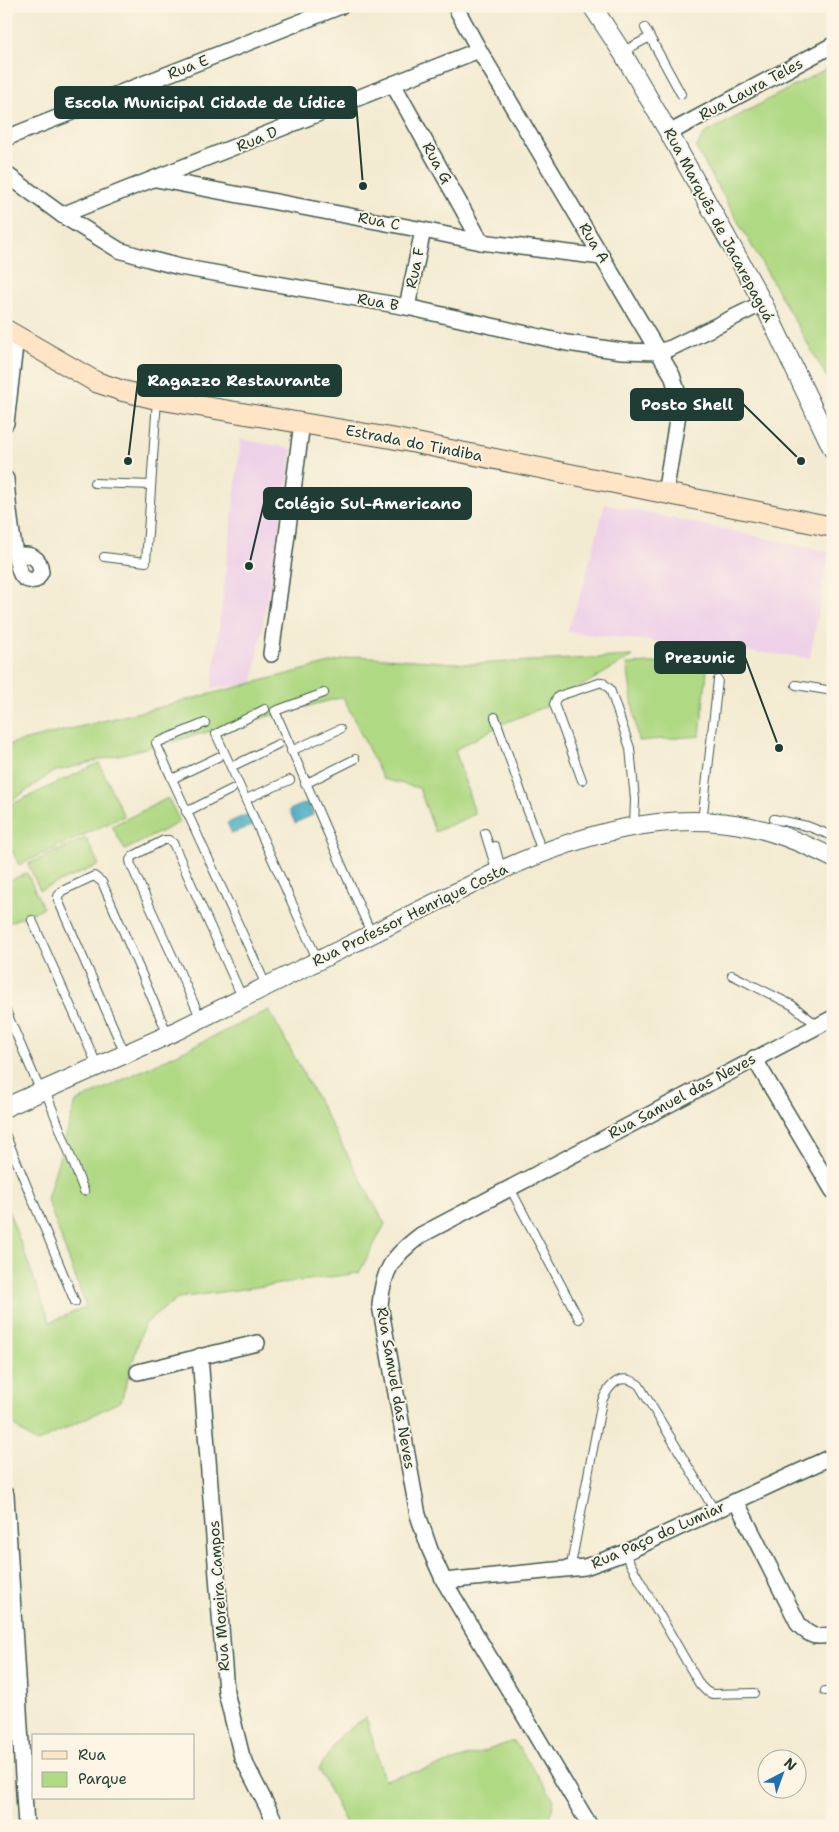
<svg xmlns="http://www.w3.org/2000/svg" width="839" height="1832" viewBox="0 0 839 1832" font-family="'Shantell Sans',sans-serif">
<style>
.built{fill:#eed0e8}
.green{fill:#b0d984;stroke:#688b5c}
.water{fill:#41aac1;stroke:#30747a}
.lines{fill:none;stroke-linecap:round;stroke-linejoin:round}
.service-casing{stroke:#3f574c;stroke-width:10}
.minor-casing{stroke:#3f574c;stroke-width:18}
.tertiary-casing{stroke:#3f574c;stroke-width:20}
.secondary-casing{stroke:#3f574c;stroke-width:22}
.service{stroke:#fff;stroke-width:8}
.minor{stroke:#fff;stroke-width:15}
.tertiary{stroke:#fff;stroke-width:18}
.secondary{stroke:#ffe4c6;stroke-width:20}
.labels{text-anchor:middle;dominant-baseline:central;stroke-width:4;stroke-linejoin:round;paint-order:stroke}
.street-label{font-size:15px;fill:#1f3d34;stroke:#fcf5e5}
.leader{fill:none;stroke:#1f3d34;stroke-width:2}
.callout-dot{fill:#1f3d34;stroke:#fcf5e5;stroke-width:2}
.callout{fill:#1f3d34;stroke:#1f3d34;stroke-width:2}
.callout-label{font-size:16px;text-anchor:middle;font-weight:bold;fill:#fff}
</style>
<rect width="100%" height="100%" fill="#fcf5e5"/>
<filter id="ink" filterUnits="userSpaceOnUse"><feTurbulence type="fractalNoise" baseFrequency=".02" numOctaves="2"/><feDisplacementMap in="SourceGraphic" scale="10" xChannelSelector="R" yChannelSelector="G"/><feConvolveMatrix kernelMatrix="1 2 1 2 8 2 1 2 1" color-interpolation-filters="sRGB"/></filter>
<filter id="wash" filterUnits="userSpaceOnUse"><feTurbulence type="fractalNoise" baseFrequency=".0096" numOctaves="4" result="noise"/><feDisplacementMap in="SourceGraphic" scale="20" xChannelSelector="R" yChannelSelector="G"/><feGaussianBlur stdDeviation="1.12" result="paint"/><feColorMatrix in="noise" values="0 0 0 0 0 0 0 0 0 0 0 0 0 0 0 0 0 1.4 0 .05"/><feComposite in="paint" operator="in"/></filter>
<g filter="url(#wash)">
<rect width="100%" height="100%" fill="#f3ebd1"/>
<g class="built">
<polygon points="241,439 293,449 253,683 212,688"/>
<polygon points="605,504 829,552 810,658 567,632 582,590"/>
</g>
<g class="green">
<polygon points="833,65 833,388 696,148 704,134"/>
<polygon points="357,656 470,664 633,656 549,705 502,724 455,750 475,814 435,832 419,788 383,779 343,697 53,772 6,805 6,745 164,706"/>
<polygon points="708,661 700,736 638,741 627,664"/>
<polygon points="99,763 124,816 19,865 6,838 6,807"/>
<polygon points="168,798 180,822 125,850 112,826"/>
<polygon points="86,838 99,865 40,890 28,864"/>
<polygon points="27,873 43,908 6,924 6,882"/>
<polygon points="269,1010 385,1224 359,1273 178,1298 144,1324 121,1401 36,1443 6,1419 6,1204 50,1322 86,1307 47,1199 76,1102"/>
<polygon points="366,1717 384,1780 439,1766 514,1741 554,1799 549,1826 347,1826 319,1769 341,1735"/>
</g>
<g class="water">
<polygon points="308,802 313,815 295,823 289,810"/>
<polygon points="248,814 253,825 232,834 227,823"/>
</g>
</g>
<g filter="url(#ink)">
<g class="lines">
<defs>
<g id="service">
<polyline points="645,28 681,94"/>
<polyline points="622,52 650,37"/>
<polyline points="94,483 151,485"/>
<polyline points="104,557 146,562 157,399"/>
<polyline points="796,685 833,691"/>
<polyline points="324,693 275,711 371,933"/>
<polyline points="495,717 542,852"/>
<polyline points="278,744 231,767 318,961"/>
<polyline points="291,751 340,729"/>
<polyline points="218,757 172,779 266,985"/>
<polyline points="231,767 216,734 265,709"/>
<polyline points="172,779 156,743 205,723"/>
<polyline points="582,780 554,704 556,699 559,696 602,682 610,689 630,748 635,800 634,825"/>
<polyline points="305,784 355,759"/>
<polyline points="246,799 290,780"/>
<polyline points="186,812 232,789"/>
<polyline points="774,819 807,826 833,836"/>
<polyline points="702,822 718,680"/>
<polyline points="485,833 497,872"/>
<polyline points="495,846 499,861"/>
<polyline points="32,920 98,1067"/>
<polyline points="732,975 792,1005 818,1026"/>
<polyline points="6,1011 41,1092"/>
<polyline points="201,1019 131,865 130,860 133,856 164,840 169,840 173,843 242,997"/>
<polyline points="125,1054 58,900 58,896 62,891 94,876 102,882 168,1035"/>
<polyline points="45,1090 84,1191"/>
<polyline points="6,1136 75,1302"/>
<polyline points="510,1188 579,1319"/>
<polyline points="624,1553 700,1685 706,1691 712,1694 754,1693"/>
<path d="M 572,1568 L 572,1560 L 602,1401 C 610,1383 621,1372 639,1385 L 715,1511"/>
<polyline points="825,1691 833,1691"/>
</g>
<g id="minor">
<polyline points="455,6 479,50 672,375 678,394 679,408 665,494"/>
<polyline points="393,84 481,242"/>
<polyline points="669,133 833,45"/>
<polyline points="6,138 341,6"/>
<polyline points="6,174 62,215 119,250 149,259 180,267 407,307 567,343 622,351 658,352 671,348 763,303"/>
<polyline points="156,179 423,230 481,242 602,257"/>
<polyline points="62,215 479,50"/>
<polyline points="407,307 423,230"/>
<polyline points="6,423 16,337"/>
<path d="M 6,479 C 7,495 14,566 22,576 C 26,581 31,581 36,580 L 41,572 C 40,556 30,554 16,555"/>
<polyline points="271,654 302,423"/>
<polyline points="754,1058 833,1191"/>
<polyline points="200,1356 226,1692 242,1757 277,1826"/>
<polyline points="138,1372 257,1343"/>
<polyline points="6,1495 26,1826"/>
<path d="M 736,1501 L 799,1625 C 812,1638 815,1637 833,1635"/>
<polyline points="444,1581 585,1567 624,1553 833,1456"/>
<path d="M 590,1826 L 444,1581 L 430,1550 L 418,1515 L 380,1305 C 383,1269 393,1256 421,1235 L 833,1018"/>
</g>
<g id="tertiary">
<polyline points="592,6 622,52 669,133 763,303 833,450"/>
<path d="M 6,1107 L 168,1035 L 497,872 C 577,836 664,808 751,827 C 780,833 807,845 833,858"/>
</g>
<polyline id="secondary" points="6,330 96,382 123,391 157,399 391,438 833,527"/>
</defs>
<use href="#service" class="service-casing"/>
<use href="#minor" class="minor-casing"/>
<use href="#tertiary" class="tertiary-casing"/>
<use href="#secondary" class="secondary-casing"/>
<use href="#service" class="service"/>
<use href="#minor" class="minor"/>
<use href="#tertiary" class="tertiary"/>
<use href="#secondary" class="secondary"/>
</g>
</g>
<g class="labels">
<g class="street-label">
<text transform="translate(188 67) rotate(-21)">Rua E</text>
<text transform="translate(751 89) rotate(-28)">Rua Laura Teles</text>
<text transform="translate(257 139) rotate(-22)">Rua D</text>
<text transform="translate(437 163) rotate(61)">Rua G</text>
<text transform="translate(379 221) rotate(11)">Rua C</text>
<text transform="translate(719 225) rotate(62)">Rua Marquês de Jacarepaguá</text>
<text transform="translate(594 243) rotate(59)">Rua A</text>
<text transform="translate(415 268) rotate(-78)">Rua F</text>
<text transform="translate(378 302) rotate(10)">Rua B</text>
<text transform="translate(414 443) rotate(11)">Estrada do Tindiba</text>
<text transform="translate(410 915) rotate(-26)">Rua Professor Henrique Costa</text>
<text transform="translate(682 1096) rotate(-28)">Rua Samuel das Neves</text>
<text transform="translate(396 1388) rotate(80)">Rua Samuel das Neves</text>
<text transform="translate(658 1535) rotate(-24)">Rua Paço do Lumiar</text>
<text transform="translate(219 1596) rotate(-94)">Rua Moreira Campos</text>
</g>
</g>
<path class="leader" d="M363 186L356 102M128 461L138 380M801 461L743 404M249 566L264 503M779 748L745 657"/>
<g class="callout-dot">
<circle cx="363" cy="186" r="5"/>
<circle cx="128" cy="461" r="5"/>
<circle cx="801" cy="461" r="5"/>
<circle cx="249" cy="566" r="5"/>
<circle cx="779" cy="748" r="5"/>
</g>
<g class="callout">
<rect x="55" y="87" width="301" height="31" rx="5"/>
<rect x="138" y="365" width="203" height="31" rx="5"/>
<rect x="631" y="389" width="112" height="31" rx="5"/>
<rect x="264" y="488" width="207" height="31" rx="5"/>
<rect x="655" y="642" width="90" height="31" rx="5"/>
</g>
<g class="callout-label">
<text x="205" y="108">Escola Municipal Cidade de Lídice</text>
<text x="239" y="386">Ragazzo Restaurante</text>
<text x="687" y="410">Posto Shell</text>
<text x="368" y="509">Colégio Sul-Americano</text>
<text x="700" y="663">Prezunic</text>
</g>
<rect width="839" height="1832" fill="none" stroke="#fcf5e5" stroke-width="25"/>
<rect x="32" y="1734" width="162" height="65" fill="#fcf5e5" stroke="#a4ab9e"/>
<rect x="42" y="1751" width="25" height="8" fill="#ffe4c6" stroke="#a4ab9e"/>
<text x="78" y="1760" font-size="15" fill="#1f3d34">Rua</text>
<rect x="42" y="1772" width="25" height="15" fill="#b0d984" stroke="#a4ab9e"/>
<text x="78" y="1784" font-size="15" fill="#1f3d34">Parque</text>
<g transform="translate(782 1774) rotate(41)"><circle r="24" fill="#fcf5e5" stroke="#a4ab9e"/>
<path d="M0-4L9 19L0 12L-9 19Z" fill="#1f6fb2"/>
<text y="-8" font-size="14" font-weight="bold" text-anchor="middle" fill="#1f3d34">N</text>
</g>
</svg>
